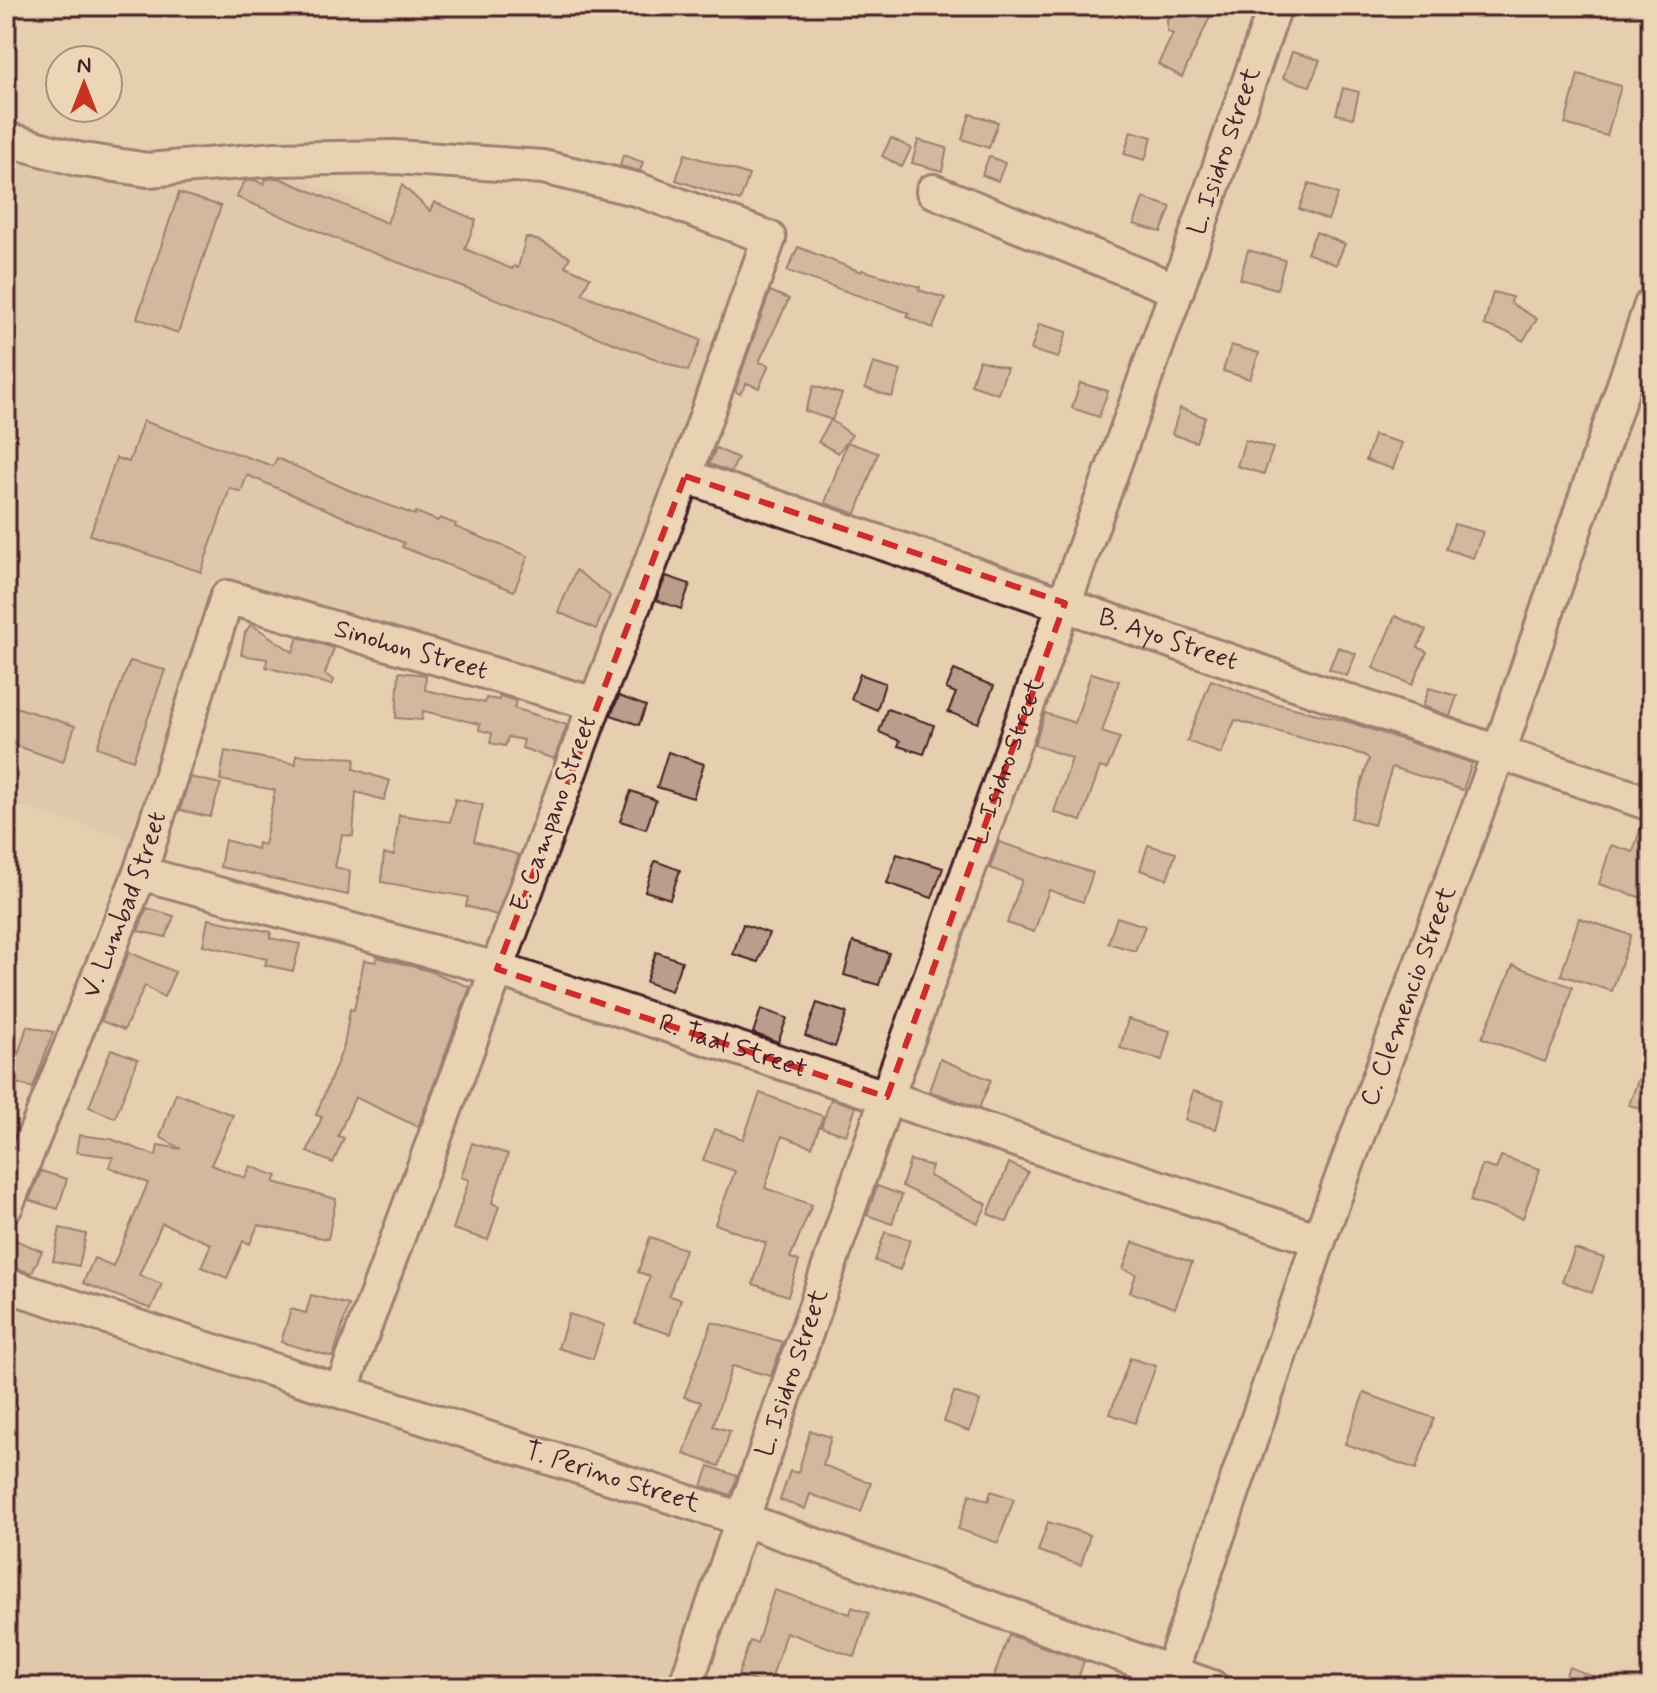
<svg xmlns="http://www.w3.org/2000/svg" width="1657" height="1693" viewBox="0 0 1657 1693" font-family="Mynerve,sans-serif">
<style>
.built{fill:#d9c0a4}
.building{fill:#ba9d8a;stroke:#4a1f2b;stroke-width:2}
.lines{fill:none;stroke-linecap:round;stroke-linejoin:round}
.minor-casing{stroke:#4a1f2b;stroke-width:38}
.minor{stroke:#edd6b5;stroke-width:32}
.marked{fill:none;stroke:#d62828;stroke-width:6;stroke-dasharray:16 10;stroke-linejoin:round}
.labels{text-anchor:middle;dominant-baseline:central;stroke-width:6;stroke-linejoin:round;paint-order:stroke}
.street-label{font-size:26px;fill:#4a1f2b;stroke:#edd6b5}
</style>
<rect width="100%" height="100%" fill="#e6cfaf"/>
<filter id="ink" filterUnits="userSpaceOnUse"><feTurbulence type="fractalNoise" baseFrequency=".0125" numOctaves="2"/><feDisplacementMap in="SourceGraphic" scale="16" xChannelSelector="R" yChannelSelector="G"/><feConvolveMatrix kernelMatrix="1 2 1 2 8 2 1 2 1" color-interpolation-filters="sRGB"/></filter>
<g filter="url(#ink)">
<g class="built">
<polygon points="6,147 271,167 723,347 588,691 211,580 131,840 6,802"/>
<polygon points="6,1296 723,1536 671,1687 6,1687"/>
</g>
<g class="building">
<polygon points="1183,6 1215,6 1182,77 1158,64 1173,34 1167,31 1167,19"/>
<polygon points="1292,52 1320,60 1310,86 1283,78"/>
<polygon points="1578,74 1621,86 1607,136 1565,124"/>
<polygon points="1343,88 1359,92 1353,118 1336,114"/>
<polygon points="970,114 998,122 989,148 962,139"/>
<polygon points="1131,131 1152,137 1145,160 1124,154"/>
<polygon points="891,138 911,148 902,167 882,156"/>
<polygon points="918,140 947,148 942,171 912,163"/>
<polygon points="685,154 749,175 740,201 676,180"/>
<polygon points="623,155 643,162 640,171 620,166"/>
<polygon points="989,156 1005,163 998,181 982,175"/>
<polygon points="279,178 387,223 402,185 430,211 434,202 476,220 465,249 512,269 514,266 518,268 526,237 540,241 570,257 565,266 590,277 582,294 701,340 688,371 344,242 236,197 245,181 255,180 264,185 266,179"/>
<polygon points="1309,183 1338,194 1328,220 1299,209"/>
<polygon points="179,193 221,206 178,333 137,318"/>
<polygon points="1143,198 1171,207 1161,232 1134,224"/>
<polygon points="1316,232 1345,244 1336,265 1307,253"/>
<polygon points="798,247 861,272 862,270 920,287 919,290 945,298 933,328 907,317 909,313 787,271"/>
<polygon points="1248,250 1285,260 1277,289 1240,279"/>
<polygon points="770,291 789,299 759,362 769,365 759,388 747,383 740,394 735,391"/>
<polygon points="1493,292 1512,297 1511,303 1537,319 1523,341 1510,333 1484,325"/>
<polygon points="1039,324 1067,332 1058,358 1031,350"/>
<polygon points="1231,345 1259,353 1250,379 1223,371"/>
<polygon points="979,360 1007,368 998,394 971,385"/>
<polygon points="873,363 901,371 892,397 865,388"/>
<polygon points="1080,383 1108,391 1099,417 1072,408"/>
<polygon points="814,386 842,394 832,420 805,411"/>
<polygon points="1180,408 1205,417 1196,442 1172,434"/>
<polygon points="831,420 852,435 838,453 818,442"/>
<polygon points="143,421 273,466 277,458 358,494 415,515 416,512 438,521 440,518 456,524 455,527 528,556 514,591 402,547 404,543 247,475 241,492 230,488 201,572 90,535 116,458 129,462"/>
<polygon points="1374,435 1402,443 1393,469 1366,460"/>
<polygon points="1245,440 1273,448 1264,474 1237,466"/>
<polygon points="847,442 878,453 856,514 825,503"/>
<polygon points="716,448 738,458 731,472 709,464"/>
<polygon points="1454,524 1483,532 1473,558 1446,549"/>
<polygon points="576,570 610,596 596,629 558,612"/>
<polygon points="666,576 690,584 681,609 656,600"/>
<polygon points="1395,616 1426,630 1418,647 1427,652 1412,685 1373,668"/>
<polygon points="251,624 293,652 298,637 334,648 325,674 334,680 332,685 266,667 267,659 241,655 245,633"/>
<polygon points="1338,647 1356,654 1347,676 1329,669"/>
<polygon points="130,661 165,670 133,760 97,747"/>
<polygon points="954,670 994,686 978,723 948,712 956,693 946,689"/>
<polygon points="399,672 426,675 425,690 485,703 486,698 499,700 500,696 516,701 514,708 567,725 554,759 522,748 524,740 508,737 505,746 490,743 492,733 479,730 480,724 423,711 422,720 396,718"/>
<polygon points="1091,673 1119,681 1102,732 1120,738 1107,769 1100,767 1081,821 1054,812 1072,758 1034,745 1045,713 1075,723"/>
<polygon points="860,674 885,683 877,710 851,699"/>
<polygon points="1211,680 1262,700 1349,722 1472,763 1463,790 1392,767 1374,825 1351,818 1369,759 1364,755 1235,720 1221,754 1187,741"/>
<polygon points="1429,688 1457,696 1450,716 1423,706"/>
<polygon points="619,696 646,706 639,725 611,715"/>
<polygon points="6,704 75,726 63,762 6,742"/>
<polygon points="887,709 934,725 924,754 898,746 900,741 879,732"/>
<polygon points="225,751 296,764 296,755 355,758 354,769 390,781 384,800 356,792 353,836 342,835 335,867 350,871 348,895 220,867 225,840 257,849 258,843 264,845 275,790 220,780"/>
<polygon points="668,752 704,764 693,798 657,787"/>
<polygon points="190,777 221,784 210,817 180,810"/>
<polygon points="631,791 656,800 646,829 620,821"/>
<polygon points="455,799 483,805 474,841 519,855 497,915 466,906 468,897 381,882 384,854 394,855 399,815 450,822"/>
<polygon points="1643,821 1651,822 1651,872 1642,898 1599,884 1611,845 1633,852"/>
<polygon points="999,842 1093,873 1083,902 1049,890 1034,932 1007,923 1022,880 990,868"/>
<polygon points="1148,845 1176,853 1167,879 1140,870"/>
<polygon points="897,854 943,868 932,898 887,883"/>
<polygon points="655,861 680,870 670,899 645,891"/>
<polygon points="147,908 174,916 166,937 138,931"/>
<polygon points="1117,917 1145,926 1135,951 1108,943"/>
<polygon points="1579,918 1631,935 1612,991 1561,975"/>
<polygon points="208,919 271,932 270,938 300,944 293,971 265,965 267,959 203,945"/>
<polygon points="743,924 769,933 758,962 733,954"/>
<polygon points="853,942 889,953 879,985 844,975"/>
<polygon points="129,952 175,972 164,997 145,986 124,1030 101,1021"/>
<polygon points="656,952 682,961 671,991 646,982"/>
<polygon points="377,957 430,971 470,987 418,1127 355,1097 338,1136 344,1138 333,1163 307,1152 322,1117 316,1115 344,1046 350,1009 354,1010 364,960 376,962"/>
<polygon points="1513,965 1572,987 1563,1021 1545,1062 1482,1038"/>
<polygon points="817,1003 847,1013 835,1047 805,1036"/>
<polygon points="761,1009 787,1018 778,1042 753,1033"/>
<polygon points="1128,1019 1170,1031 1162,1060 1120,1048"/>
<polygon points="27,1026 53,1032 33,1088 10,1081"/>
<polygon points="111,1049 138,1059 115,1118 89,1107"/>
<polygon points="1648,1052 1651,1052 1651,1111 1629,1105"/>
<polygon points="940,1059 991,1080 979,1108 929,1091"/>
<polygon points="1193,1091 1224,1100 1216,1129 1185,1120"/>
<polygon points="176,1093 233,1115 211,1165 245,1178 250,1166 277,1176 274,1182 336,1199 328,1239 258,1225 250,1244 243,1241 227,1278 201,1267 211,1244 162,1223 139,1275 162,1284 151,1309 83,1283 94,1258 113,1266 148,1183 109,1167 113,1157 76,1152 79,1135 111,1139 156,1156 158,1145 181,1149 160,1137"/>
<polygon points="760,1093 823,1116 812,1147 782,1136 765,1188 812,1205 790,1258 799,1261 788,1296 753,1284 766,1243 715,1224 735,1171 703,1160 715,1129 743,1139"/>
<polygon points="831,1099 856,1107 846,1135 821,1127"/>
<polygon points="472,1143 508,1154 492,1203 499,1206 488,1240 453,1229 469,1180 461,1177"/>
<polygon points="1501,1156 1540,1169 1523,1218 1470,1201 1482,1165 1496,1169"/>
<polygon points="910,1160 932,1166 929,1176 987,1204 978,1223 902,1186"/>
<polygon points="1009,1163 1028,1172 1007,1222 988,1214"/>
<polygon points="41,1171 67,1179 58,1209 29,1200"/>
<polygon points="877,1186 902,1195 892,1224 867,1215"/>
<polygon points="60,1228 86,1234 79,1266 53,1261"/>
<polygon points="885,1232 910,1240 900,1270 875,1261"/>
<polygon points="650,1237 685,1249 669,1296 681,1299 670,1334 635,1323 650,1276 638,1272"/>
<polygon points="15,1240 42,1251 32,1273 6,1265"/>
<polygon points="1133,1242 1192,1262 1175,1308 1130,1292 1136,1274 1123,1269"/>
<polygon points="1575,1249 1604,1258 1592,1293 1562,1281"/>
<polygon points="311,1295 349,1305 333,1357 281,1342 291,1309 306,1313"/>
<polygon points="569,1314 604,1325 593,1359 558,1348"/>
<polygon points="712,1322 783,1342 771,1376 732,1366 713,1426 730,1431 719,1466 684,1454 701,1402 684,1397"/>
<polygon points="1130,1358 1156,1366 1135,1423 1110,1414"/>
<polygon points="954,1392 980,1401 969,1431 944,1422"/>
<polygon points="1364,1393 1434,1418 1416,1469 1345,1444"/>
<polygon points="810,1431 831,1437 823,1465 871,1483 861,1512 810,1494 805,1509 780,1500 790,1471 798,1473"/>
<polygon points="709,1466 737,1476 731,1495 702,1486"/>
<polygon points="991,1491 1014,1499 998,1543 958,1529 970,1494 988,1501"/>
<polygon points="1048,1522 1090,1535 1081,1565 1038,1551"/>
<polygon points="774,1590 850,1614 852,1607 869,1613 855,1657 786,1632 769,1687 738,1675 750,1641 757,1643"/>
<polygon points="1009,1635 1084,1661 1075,1687 990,1687"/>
<polygon points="1569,1667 1617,1686 1617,1687 1561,1687"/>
</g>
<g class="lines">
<defs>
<g id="minor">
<polyline points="6,139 77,159 148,170 275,159 394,157 543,167 639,190 769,238 685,476 595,704 341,1391"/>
<polyline points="933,191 1177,290"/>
<path id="s1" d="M 685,476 L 1651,804"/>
<path id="s2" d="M 140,873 L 497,969 L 1319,1240"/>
<path id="s3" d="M 6,1206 L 140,873 L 227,597 L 595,704"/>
<path id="s4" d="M 6,1285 L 742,1519 L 1212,1687"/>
<path id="s5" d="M 685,1687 L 887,1097 L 1177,290 L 1275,6"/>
<path id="s6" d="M 1166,1687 L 1319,1240 L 1499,752 L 1651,305"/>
</g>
</defs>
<use href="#minor" class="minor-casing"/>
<use href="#minor" class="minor"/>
</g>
</g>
<path d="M0 0H1657V1693H0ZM 685,476 L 1065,603 L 887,1097 L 497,969 Z" fill="#e6cfaf" fill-opacity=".55" fill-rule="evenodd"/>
<path class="marked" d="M 685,476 L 1065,603 L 887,1097 L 497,969 Z"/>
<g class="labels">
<g class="street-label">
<text stroke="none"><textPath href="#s5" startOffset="1628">L. Isidro Street</textPath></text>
<text stroke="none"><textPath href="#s1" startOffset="510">B. Ayo Street</textPath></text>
<text stroke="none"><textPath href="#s3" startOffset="840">Sinohon Street</textPath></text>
<text stroke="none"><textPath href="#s5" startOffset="980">L. Isidro Street</textPath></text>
<text transform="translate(554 814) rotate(-70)">E. Campano Street</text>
<text stroke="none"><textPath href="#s3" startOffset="324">V. Lumbad Street</textPath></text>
<text stroke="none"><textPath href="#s6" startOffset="732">C. Clemencio Street</textPath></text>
<text stroke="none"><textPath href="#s2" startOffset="618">R. Taal Street</textPath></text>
<text stroke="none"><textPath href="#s5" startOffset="332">L. Isidro Street</textPath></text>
<text stroke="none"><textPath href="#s4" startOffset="636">T. Perino Street</textPath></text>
</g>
</g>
<rect width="1657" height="1693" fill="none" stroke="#edd6b5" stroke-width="32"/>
<rect x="16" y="16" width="1625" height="1661" fill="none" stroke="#4a1f2b" stroke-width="3" filter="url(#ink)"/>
<g transform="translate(84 84)"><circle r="38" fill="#edd6b5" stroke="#ac8d7e" stroke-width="2"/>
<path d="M0-6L14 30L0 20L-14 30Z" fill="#c8321e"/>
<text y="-12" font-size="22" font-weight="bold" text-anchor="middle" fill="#4a1f2b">N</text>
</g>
</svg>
